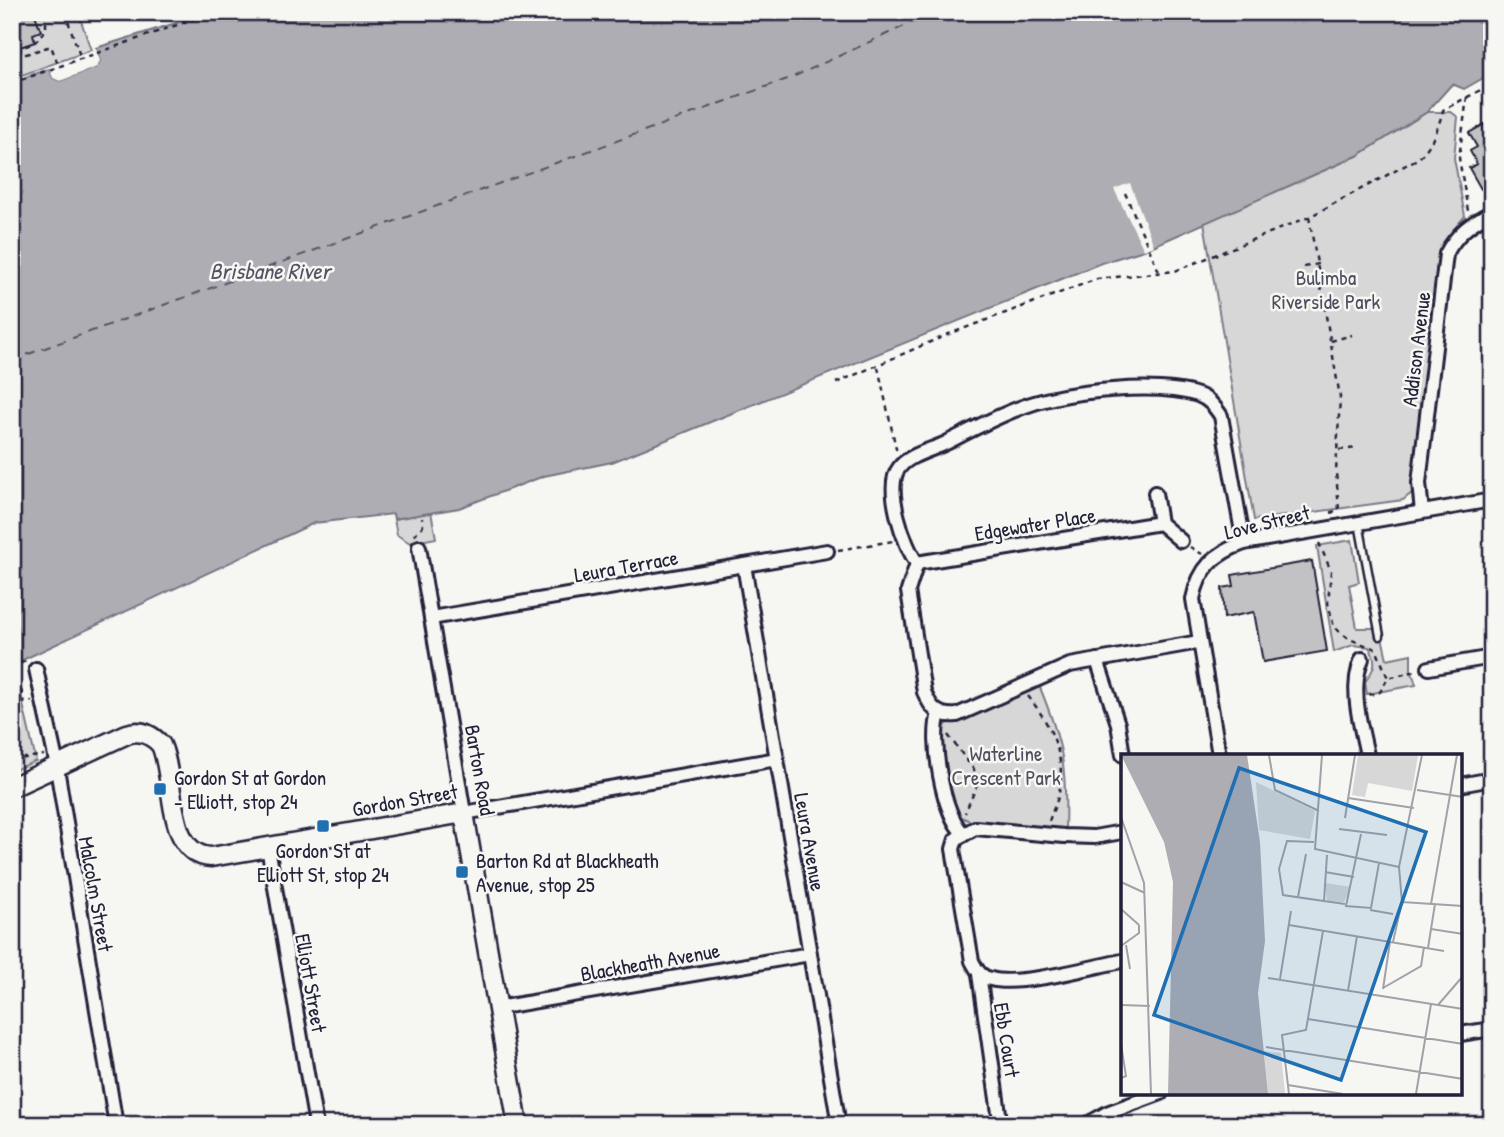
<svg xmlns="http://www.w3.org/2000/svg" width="1504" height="1137" viewBox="0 0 1504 1137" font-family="'Patrick Hand',sans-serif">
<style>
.green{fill:#d7d7d7;stroke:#7c7c89;stroke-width:2}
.water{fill:#adadb3;stroke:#757583;stroke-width:2}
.pier{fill:#f6f6f2}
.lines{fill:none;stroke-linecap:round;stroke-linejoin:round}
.ferry{stroke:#535365;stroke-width:2;stroke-dasharray:9 7;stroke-linecap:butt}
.building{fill:#c2c2c4;stroke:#22223b;stroke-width:2}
.lane-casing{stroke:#22223b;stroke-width:11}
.street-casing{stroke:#22223b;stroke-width:18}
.secondary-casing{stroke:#22223b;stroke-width:23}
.path{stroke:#22223b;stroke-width:2.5;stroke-dasharray:5 5;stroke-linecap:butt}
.lane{stroke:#f6f6f2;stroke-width:6}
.street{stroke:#f6f6f2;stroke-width:12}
.secondary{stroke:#f6f6f2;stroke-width:18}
.poi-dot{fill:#1f6fb2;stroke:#f6f6f2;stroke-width:2.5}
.labels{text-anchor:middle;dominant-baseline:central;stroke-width:5;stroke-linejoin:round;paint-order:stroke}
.park-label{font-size:21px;fill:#4f4f62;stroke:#f6f6f2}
.street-label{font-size:21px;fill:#22223b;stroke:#f6f6f2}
.poi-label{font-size:21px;fill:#22223b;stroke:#f6f6f2;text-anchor:start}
.water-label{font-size:23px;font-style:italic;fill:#535365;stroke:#f6f6f2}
.inset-river{fill:none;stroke:#adadb3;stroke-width:3.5}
.inset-road{fill:none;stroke:#a1a1a9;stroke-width:2}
.view{fill:#1f6fb2;fill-opacity:0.15;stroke:#1f6fb2;stroke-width:3.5}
.inset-edge{fill:none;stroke:#22223b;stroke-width:3.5}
</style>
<rect width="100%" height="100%" fill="#f6f6f2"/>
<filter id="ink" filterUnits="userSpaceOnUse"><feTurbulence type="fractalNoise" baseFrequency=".0143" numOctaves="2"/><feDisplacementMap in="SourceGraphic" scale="14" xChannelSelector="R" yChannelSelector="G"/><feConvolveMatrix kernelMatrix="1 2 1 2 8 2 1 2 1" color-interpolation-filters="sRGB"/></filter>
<g filter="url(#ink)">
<g class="green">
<polygon points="12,12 78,12 91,50 22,75 12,48"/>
<polygon points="1427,112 1451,112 1458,117 1454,158 1465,216 1442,244 1413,492 1403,500 1254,520 1204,222 1357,156"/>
<polygon points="431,512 436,538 410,543 397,535 394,519"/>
<path d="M 1352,540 L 1359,582 L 1349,585 L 1357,628 L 1380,628 L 1387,659 L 1411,654 L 1411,669 L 1416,685 L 1367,694 L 1365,682 C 1375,668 1378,662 1369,647 L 1353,645 L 1334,652 L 1317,546 Z"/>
<polygon points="14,665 36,761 12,771 12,666"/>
<path d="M 1039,685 C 1063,744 1067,766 1065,830 L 972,822 L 953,813 L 939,732 L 947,724 Z"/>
</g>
<polygon class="water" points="211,12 1492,12 1492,73 1464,89 1452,84 1427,112 1357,156 1144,250 1101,263 612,462 544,476 459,508 394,519 393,514 314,523 12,665 12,82 49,69 53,78 60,81 97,67 100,61 96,48"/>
<g class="pier">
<polygon points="96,48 100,61 97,67 60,81 53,78 48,66 60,77 95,65 92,49"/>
<polygon points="1130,183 1154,246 1144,250 1114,189"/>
</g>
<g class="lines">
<polyline class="ferry" points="12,360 793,77 935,12"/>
</g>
<g class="building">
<polygon points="12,12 34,12 41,31 33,34 35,42 17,48 12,33"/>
<polygon points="1492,120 1492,183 1481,189 1469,168 1477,164 1470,151 1477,147 1469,133"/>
<polygon points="1312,561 1327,651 1263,662 1254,612 1224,618 1222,588 1234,586 1232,575"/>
</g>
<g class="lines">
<defs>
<polyline id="lane" points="1359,523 1380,636"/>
<g id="street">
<polyline points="1155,493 1160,523 1181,541"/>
<path d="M 1422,512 L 1419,483 L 1446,254 C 1457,233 1471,223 1492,212"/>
<polyline points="419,547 464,813 777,759"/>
<polyline points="917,563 1160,523"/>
<polyline points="744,565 839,1125"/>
<polyline points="431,618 827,551"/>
<path d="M 1199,642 L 1070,665 L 957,715 C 937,717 931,708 924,692 L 908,591 L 917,563 C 904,546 884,487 899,468 C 908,455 932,450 946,443 C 973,429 999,415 1028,405 C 1069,391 1156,382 1198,395 C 1209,399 1215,407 1221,416 L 1244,543"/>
<path d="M 1362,659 C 1349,688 1361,726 1367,755"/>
<polyline points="1097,660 1118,724 1123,755"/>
<polyline points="1429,668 1492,657"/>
<polyline points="36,669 55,756 116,1125"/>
<path d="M 939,714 C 930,739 943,815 963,833"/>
<path d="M 1219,755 L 1193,599 C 1199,568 1215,553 1244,543 L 1492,500"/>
<polyline points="1460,785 1492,779"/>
<path d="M 1122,832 L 1094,837 L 1064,836 L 975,828 L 956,839 L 953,849 L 972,961 C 977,970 980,977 991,979 C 1019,987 1091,967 1122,961"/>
<polyline points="268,847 316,1125"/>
<polyline points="979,974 999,1113"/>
<polyline points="497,1008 810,954"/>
<polyline points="1460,1034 1492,1029"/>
<polyline points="1086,1125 1107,1113 1161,1093"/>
</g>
<path id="secondary" d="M 12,787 L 127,734 C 141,729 152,735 161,745 C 176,778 165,855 211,857 L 464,813 L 518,1125"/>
</defs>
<use href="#lane" class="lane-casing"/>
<use href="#street" class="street-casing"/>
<use href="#secondary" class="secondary-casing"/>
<g class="path">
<polyline points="46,12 46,30 34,43 21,48 20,52 23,55 51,46 59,67"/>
<polyline points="65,12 81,59"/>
<polyline points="12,83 214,12"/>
<polyline points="1467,97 1459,158 1468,211"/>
<polyline points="1125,193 1160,274"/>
<polyline points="1309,217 1340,397 1336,472 1339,510 1332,512 1333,516"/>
<polyline points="1304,267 1318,264"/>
<polyline points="1331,341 1352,335"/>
<polyline points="878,367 897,453"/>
<path d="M 836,383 L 949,334 L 1097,279 L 1175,271 L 1309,217 L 1419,158 C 1433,143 1438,129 1443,110 L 1492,84"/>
<polyline points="1339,450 1357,448"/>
<polyline points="414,535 423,526 422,518"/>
<polyline points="1319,543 1331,571 1328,603 1334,627 1349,639 1376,649 1388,678"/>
<polyline points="1190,547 1202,554"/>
<polyline points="838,550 893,541"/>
<polyline points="12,668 27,660"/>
<polyline points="12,687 21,689 24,703 32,701"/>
<polyline points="1369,695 1380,692 1388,678 1416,671"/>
<path d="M 1028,696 C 1051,725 1068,759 1058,797 C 1056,805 1051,813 1049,822"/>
<polyline points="948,735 980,778 965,813"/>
<polyline points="12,760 44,755"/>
</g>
<use href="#lane" class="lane"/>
<use href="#street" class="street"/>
<use href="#secondary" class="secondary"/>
</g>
</g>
<g class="poi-dot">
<rect x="153" y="782" width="14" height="14" rx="3.5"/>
<rect x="316" y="819" width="14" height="14" rx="3.5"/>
<rect x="455" y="865" width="14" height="14" rx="3.5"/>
</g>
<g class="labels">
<g class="park-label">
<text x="1326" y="277">Bulimba<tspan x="1326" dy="24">Riverside Park</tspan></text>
<text x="1006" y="753">Waterline<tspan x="1006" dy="24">Crescent Park</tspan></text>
</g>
<g class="street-label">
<text transform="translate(1416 349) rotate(-83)">Addison Avenue</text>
<text transform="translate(1267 522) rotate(-14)">Love Street</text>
<text transform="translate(1035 524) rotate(-9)">Edgewater Place</text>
<text transform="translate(626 566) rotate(-10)">Leura Terrace</text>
<text transform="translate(480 770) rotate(80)">Barton Road</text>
<text transform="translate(405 800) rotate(-10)">Gordon Street</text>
<text transform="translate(810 842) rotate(80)">Leura Avenue</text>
<text transform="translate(96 894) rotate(80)">Malcolm Street</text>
<text transform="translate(650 962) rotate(-10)">Blackheath Avenue</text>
<text transform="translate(311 983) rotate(80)">Elliott Street</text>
<text transform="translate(1007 1040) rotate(81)">Ebb Court</text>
</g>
<g class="poi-label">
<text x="174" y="777">Gordon St at Gordon<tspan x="174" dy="24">- Elliott, stop 24</tspan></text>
<text x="323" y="850" text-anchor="middle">Gordon St at<tspan x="323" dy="24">Elliott St, stop 24</tspan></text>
<text x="476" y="860">Barton Rd at Blackheath<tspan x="476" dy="24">Avenue, stop 25</tspan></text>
</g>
<g class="water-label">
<text x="270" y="270">Brisbane River</text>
</g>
</g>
<g transform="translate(1121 754)">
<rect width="341" height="341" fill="#f6f6f2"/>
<path d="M 237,1 L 297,1 L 291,37 L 247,29 L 244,43 L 231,41 ZM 135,28 L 194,57 L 189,85 L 138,76 ZM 204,129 L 230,133 L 223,148 L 206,147 ZM 143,297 L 160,299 L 164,340 L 147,340 Z" fill="#d7d7d7"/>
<path d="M 0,1 L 126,1 L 139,88 L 144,187 L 137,239 L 147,340 L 47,340 L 52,128 L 43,88 Z" fill="#adadb3"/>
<path class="inset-river" d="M 76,1 L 90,135 L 93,289 L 119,312 L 129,333 L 128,340"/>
<path class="inset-road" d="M 148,1 L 154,36 L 198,57M 201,1 L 194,95 L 278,113M 296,36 L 342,43M 227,44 L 293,54M 0,63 L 23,129 L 30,340M 224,64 L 234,1M 218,75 L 266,81M 240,80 L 225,152 L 250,154 L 258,109M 193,88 L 166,87 L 158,115 L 162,141 L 203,147 L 206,101M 204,118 L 233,123M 0,128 L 24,139M 177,143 L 185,100M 203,147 L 224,150M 281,148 L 342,152M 310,150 L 336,1M 0,155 L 18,171M 249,156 L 272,160M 168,171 L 323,197M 310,175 L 342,180M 272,188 L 281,148 L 278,113 L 301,1M 5,191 L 9,215M 0,192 L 18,179 L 18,171M 307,194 L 314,150M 147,224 L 342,255M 159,225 L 170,157M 262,234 L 300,212 L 303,193M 262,235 L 269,188M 227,237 L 236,182M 0,251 L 29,252M 317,251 L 342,222M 187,265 L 342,290M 0,290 L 5,322 L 0,324M 145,293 L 342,325M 167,331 L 222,340M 168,340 L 161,281 L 185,276 L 202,177M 295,340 L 310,250"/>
<path class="view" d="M 118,14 L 305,78 L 220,326 L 33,261 Z"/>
<rect width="341" height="341" class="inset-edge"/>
</g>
<rect width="1504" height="1137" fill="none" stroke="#f6f6f2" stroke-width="42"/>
<rect x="21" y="21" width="1462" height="1095" fill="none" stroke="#22223b" stroke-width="2.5" filter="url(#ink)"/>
</svg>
